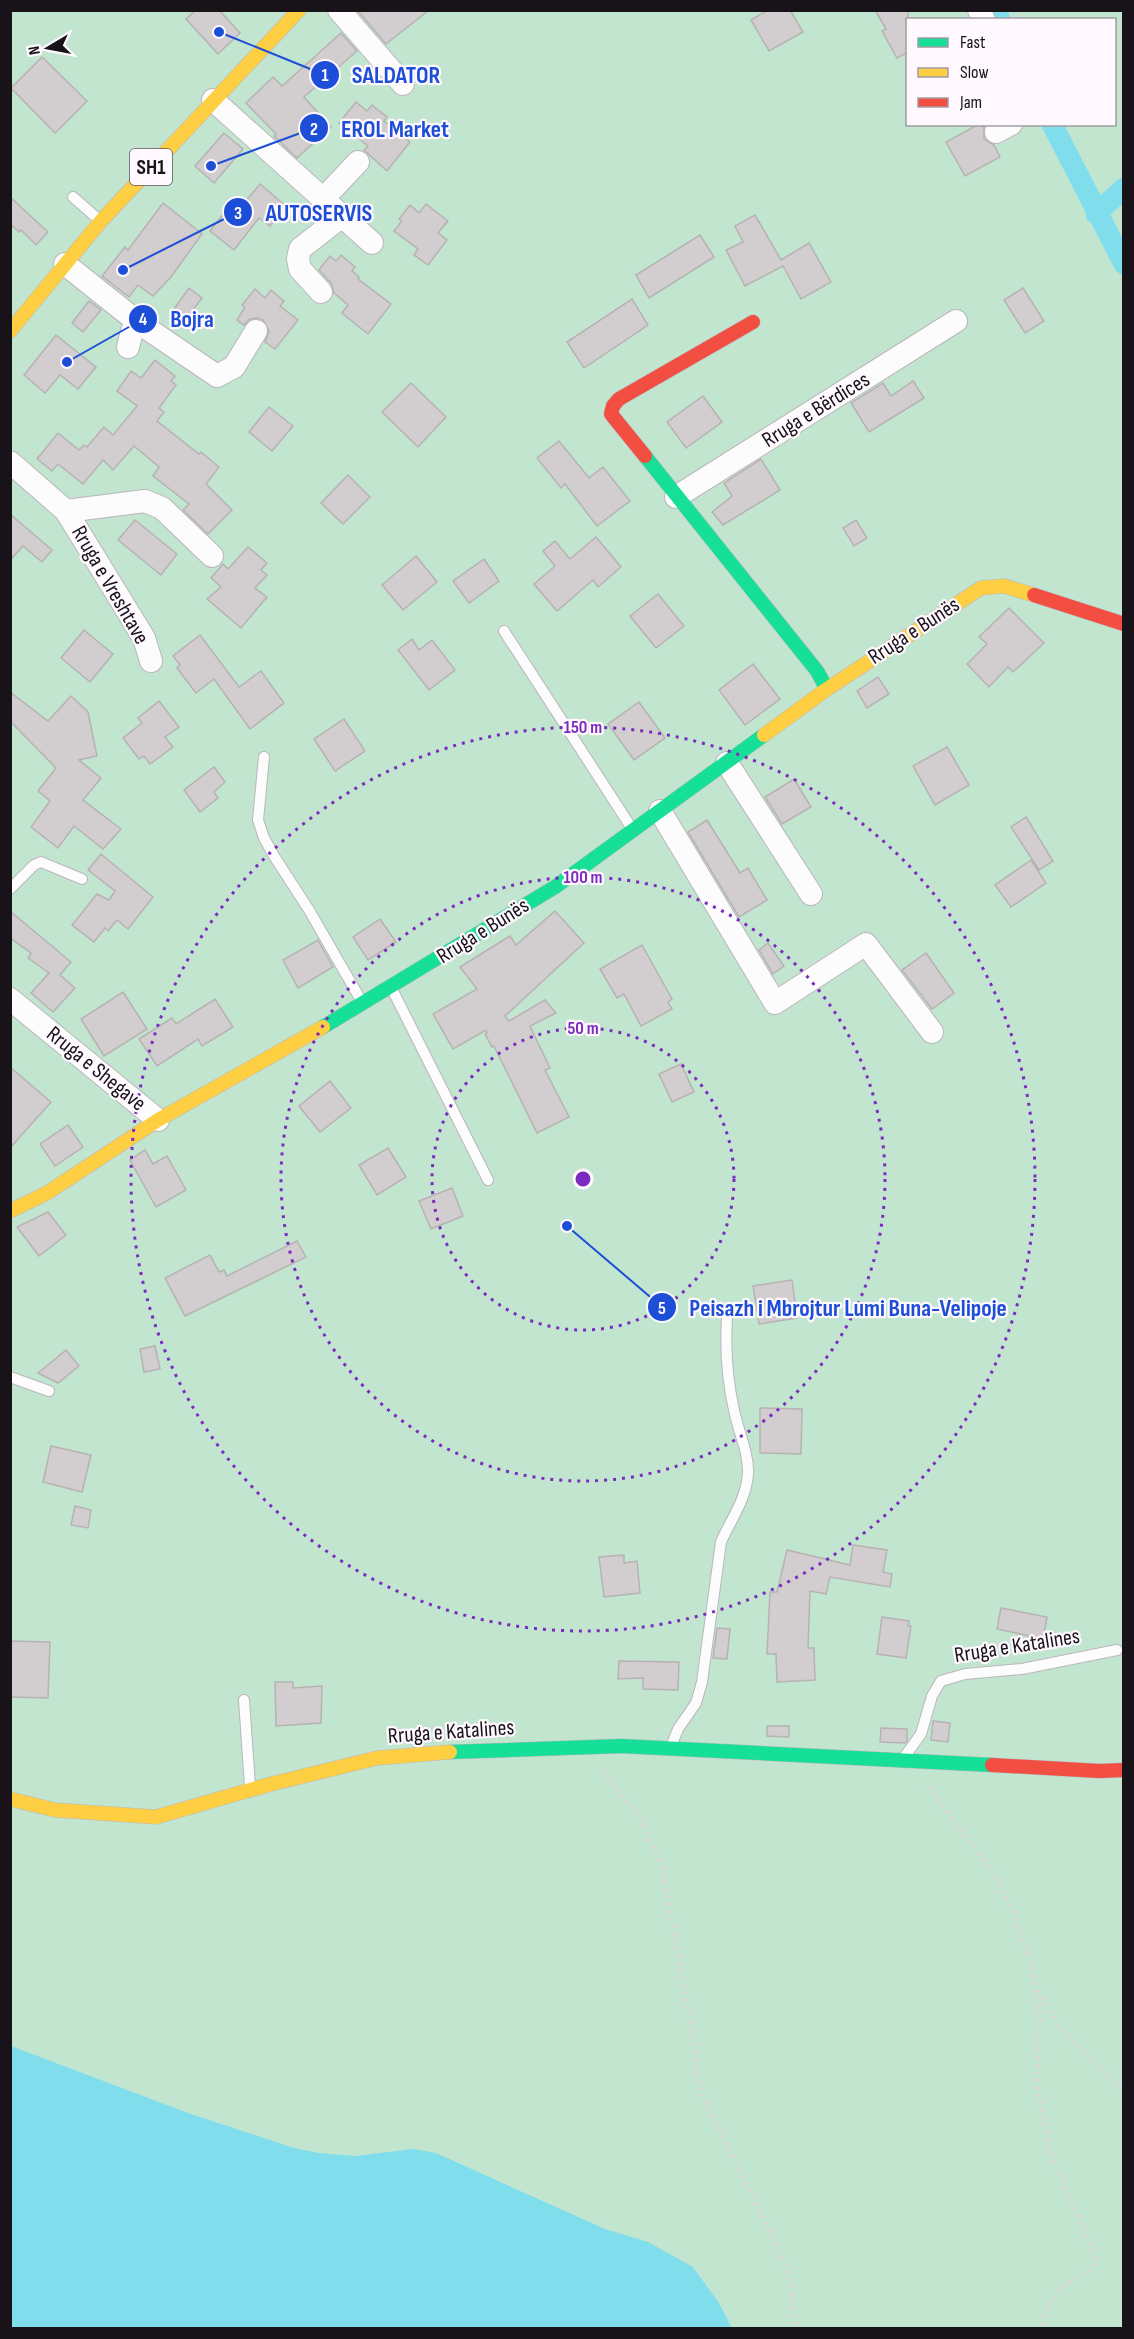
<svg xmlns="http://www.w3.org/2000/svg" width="1134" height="2339" viewBox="0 0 1134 2339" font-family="'Sofia Sans Condensed',sans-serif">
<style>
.green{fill:#c2e5d0;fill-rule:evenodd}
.water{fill:#80deec}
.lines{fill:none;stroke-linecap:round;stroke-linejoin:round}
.canal{stroke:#80deec;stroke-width:21}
.building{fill:#d2cdce;stroke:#b7b2b3;stroke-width:1.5}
.lane-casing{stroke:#bbb6bb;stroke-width:12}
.street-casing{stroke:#bbb6bb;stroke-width:24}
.fast-casing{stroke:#bbb6bb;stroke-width:15}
.slow-casing{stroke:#bbb6bb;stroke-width:15}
.jam-casing{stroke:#bbb6bb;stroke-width:15}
.path{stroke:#dbd9dc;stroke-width:4;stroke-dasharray:3 4.5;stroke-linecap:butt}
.lane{stroke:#fdfcfd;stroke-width:10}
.street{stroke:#fdfcfd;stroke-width:22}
.fast{stroke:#16e098;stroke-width:14}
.slow{stroke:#ffcf43;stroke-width:14}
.jam{stroke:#f24e42;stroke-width:14}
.ring{fill:none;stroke:#7b2cbf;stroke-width:3;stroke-dasharray:3 6}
.labels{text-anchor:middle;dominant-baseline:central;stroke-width:4.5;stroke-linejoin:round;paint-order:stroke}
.shield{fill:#fff9ff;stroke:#5d585d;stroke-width:1.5}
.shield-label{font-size:21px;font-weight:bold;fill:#171318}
.street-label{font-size:22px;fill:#171318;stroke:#fff9ff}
.centre{fill:#7b2cbf;stroke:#fff9ff;stroke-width:3}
.ring-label{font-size:18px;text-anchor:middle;font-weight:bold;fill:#7b2cbf;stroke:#fff9ff;stroke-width:4.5;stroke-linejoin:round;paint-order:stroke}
.leader{fill:none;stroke:#1d4ed8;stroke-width:2}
.callout-dot{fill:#1d4ed8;stroke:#fff9ff;stroke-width:2}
.mark-label{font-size:18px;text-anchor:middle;font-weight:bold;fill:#fff}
.callout-label{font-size:24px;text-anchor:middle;font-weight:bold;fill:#1d4ed8;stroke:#fff9ff;stroke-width:4.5;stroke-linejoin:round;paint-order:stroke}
</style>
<rect width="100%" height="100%" fill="#f3ecf4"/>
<path class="green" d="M 11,11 L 1123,11 L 1123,2328 L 11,2328 ZM 908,20 L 1114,20 L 1114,124 L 908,124 Z"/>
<polygon class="water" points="11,2046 188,2113 294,2148 319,2153 355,2156 413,2149 436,2153 605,2229 648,2242 693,2267 719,2303 732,2328 11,2328"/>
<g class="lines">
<g class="canal">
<polyline points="996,10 1000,20"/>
<polyline points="1052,124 1124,264"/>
<polyline points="1096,214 1124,188"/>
</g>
</g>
<g class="building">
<polygon points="196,10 219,10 240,33 218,54 186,19"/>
<polygon points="357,10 429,10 386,44"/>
<polygon points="768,10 790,10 803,32 769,51 751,20"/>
<polygon points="875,10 908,10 908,52 897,58 882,31 886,29"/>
<polygon points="341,33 357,51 304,97 331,127 297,158 274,136 276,134 246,103 273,77 282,86"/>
<polygon points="42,57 87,101 55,133 11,88"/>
<polygon points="356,102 367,111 372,105 387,117 384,121 410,142 387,171 364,150 368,146 339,123"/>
<polygon points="979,124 984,127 984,139 994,145 1000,157 965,176 946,142"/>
<polygon points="224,133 243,149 214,183 195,166"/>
<polygon points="260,184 287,207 270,226 259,218 234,250 210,231 230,205 235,208 242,200 245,202"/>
<polygon points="10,197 48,232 36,245 21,230 19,232 10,224"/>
<polygon points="163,203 202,234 171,277 153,296 138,285 129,297 102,276 125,247 128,250"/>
<polygon points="426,204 448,221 438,233 447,240 428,265 414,255 418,249 394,231 402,221 399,219 410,205 419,213"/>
<polygon points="755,215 781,260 809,243 831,282 801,299 783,266 745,286 726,250 743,242 735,226"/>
<polygon points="700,235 714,257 649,298 636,275"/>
<polygon points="341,255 355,267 352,271 359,277 358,279 391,304 368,334 342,313 348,305 334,293 331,283 319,270 330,256 336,261"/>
<polygon points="189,288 202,298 187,318 174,309"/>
<polygon points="1023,288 1044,321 1025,333 1004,300"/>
<polygon points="255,289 265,298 271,290 284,301 280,306 298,320 275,349 265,342 269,331 263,320 257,318 250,319 244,325 237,320 245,307 242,305"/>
<polygon points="632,299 648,325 584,368 567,342"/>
<polygon points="89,301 101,310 83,332 72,323"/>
<polygon points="56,335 96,367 78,389 60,375 45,393 24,375"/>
<polygon points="155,360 175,376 171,381 176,385 159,408 164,412 157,421 199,454 201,452 219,467 206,484 232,510 208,534 183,510 189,504 153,476 159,467 134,446 113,470 103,460 83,484 58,464 52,471 37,459 58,433 79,450 84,445 87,447 104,427 113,435 137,406 117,391 131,371 141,378"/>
<polygon points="913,381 924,398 869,432 851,403 883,383 891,396"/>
<polygon points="411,383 446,417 418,447 382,412"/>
<polygon points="703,396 722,422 686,448 667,422"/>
<polygon points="269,407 293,426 272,451 249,432"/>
<polygon points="559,441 589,478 603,467 630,501 597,526 565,484 561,488 537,458"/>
<polygon points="761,459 780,490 723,525 712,512 732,496 724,483"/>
<polygon points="348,475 370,497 343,524 321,503"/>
<polygon points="10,514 52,550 42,562 23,546 10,560"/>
<polygon points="135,520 177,554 161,575 118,540"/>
<polygon points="856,520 867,538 854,546 843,528"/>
<polygon points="596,537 621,567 598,587 593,580 557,611 534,584 555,566 543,551 555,541 570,559"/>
<polygon points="248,547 267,563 261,570 267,575 255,588 267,597 241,628 207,599 221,587 211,578 223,564 228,569"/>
<polygon points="416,556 437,582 403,610 382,585"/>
<polygon points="484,559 499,581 469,603 453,581"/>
<polygon points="658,594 684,626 656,648 630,616"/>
<polygon points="1009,608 1044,643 1013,672 1008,667 989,687 967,664 987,644 979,637"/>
<polygon points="84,630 113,654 90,682 61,658"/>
<polygon points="200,635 239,687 261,671 284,703 250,729 214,679 196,693 177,668 180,665 173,656"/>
<polygon points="412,639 419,650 432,640 455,670 429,690 398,650"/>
<polygon points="753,664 780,699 745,725 719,690"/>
<polygon points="878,677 889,694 867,708 857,691"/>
<polygon points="10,692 48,721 71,696 88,712 97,756 79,760 101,778 83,800 121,829 103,849 74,826 58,848 31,827 50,801 38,791 56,768 10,721"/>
<polygon points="159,701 179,727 165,737 173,747 150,764 144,756 139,759 123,738 142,723 138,718"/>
<polygon points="639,702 665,738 634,760 608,724"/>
<polygon points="344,719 365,751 335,771 314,739"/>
<polygon points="947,747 969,785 935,805 913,766"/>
<polygon points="214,767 225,782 214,792 218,798 200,812 184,790"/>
<polygon points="794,779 811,807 782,824 765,797"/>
<polygon points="1026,817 1053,861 1039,870 1011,827"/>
<polygon points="707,820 740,873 748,868 767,900 739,917 688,832"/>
<polygon points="101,854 153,897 128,929 117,920 108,931 105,928 94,942 72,925 97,894 109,900 115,891 88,870"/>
<polygon points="1031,860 1046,883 1011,907 995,885"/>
<polygon points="10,911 71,962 60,975 75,988 53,1012 31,993 49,973 28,958 31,953 10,938"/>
<polygon points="555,911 584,943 505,1016 509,1021 545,1000 556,1013 530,1026 550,1068 545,1070 569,1117 537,1133 494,1046 492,1047 485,1034 487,1033 486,1030 453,1049 433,1014 477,989 460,967 510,936 516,945"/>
<polygon points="380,919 396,942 368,960 353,937"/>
<polygon points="318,940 333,967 298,988 283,960"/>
<polygon points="768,943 784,966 773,974 759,950"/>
<polygon points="642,945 672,999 668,1002 672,1009 641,1026 624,994 617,998 600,969"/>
<polygon points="926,953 954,993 932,1009 902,970"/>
<polygon points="123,992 147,1029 104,1056 81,1019"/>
<polygon points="215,999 233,1027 202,1046 198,1039 157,1066 139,1039 172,1018 176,1024"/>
<polygon points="681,1064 694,1092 672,1102 659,1074"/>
<polygon points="10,1067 51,1102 10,1148"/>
<polygon points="330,1081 351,1108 320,1132 299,1106"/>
<polygon points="68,1125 83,1147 55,1166 40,1144"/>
<polygon points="388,1148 406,1177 377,1195 359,1165"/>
<polygon points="145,1150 153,1164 167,1156 186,1190 156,1207 130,1160"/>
<polygon points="452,1188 463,1216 431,1229 419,1201"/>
<polygon points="48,1212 66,1235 39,1256 17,1227"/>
<polygon points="297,1241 306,1257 185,1316 165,1278 210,1255 219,1272 224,1270 227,1276"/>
<polygon points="792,1280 797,1318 759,1324 753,1286"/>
<polygon points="155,1346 160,1369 144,1372 140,1349"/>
<polygon points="66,1350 79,1366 58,1383 38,1373"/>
<polygon points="760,1408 802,1409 801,1454 760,1453"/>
<polygon points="51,1446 91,1455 82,1492 43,1482"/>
<polygon points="75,1506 91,1510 88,1528 71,1525"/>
<polygon points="853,1545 887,1550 883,1572 892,1574 890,1587 830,1577 826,1594 810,1591 808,1648 814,1648 815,1680 777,1682 776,1654 767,1654 770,1592 777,1592 787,1550 850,1565"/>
<polygon points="624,1555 624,1563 637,1561 640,1593 604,1597 599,1557"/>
<polygon points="1001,1608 1047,1617 1043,1639 997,1629"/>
<polygon points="882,1617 909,1621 908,1626 911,1626 906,1658 877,1654"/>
<polygon points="717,1628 730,1629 727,1659 713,1658"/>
<polygon points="10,1641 50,1642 48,1698 10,1697"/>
<polygon points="619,1661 679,1662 678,1690 643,1689 643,1678 618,1679"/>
<polygon points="275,1682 293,1682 293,1688 322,1686 321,1723 276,1726"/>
<polygon points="933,1721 950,1723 948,1742 931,1740"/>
<polygon points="767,1726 789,1726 789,1737 767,1736"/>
<polygon points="881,1728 907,1729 907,1741 905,1743 880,1742"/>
</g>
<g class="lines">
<defs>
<g id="lane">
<polyline points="73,197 97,218"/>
<polyline points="504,631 631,827"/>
<polyline points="264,757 258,820 264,838 274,856 309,910 362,1002"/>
<polyline points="10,889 34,865 41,862 82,879"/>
<polyline points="393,991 488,1180"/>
<polyline points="10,1377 49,1391"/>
<polyline points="244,1700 250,1786"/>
<path d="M 672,1744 L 678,1729 L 696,1703 L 702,1682 L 721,1542 C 731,1519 746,1500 748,1474 C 749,1453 738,1431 734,1410 C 727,1379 725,1350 727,1318"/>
<polyline points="905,1756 921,1734 932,1696 941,1681 965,1674 1022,1669 1117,1650"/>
</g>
<g id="street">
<polyline points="339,10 403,84"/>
<polyline points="979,10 984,20"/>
<polyline points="213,100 372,243"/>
<polyline points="996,132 1011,124"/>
<polyline points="323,199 358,162"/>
<polyline points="65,264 139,323 217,376 234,367 256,331"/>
<polyline points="321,292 300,269 298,259 300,249 342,216"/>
<polyline points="128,347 132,331 139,323"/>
<polyline points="10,462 66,511 144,638 151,661"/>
<polyline points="676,497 956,321"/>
<polyline points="66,511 145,501 162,508 212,556"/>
<polyline points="727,763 811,894"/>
<polyline points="660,811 775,1003 866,944 932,1032"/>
<polyline points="10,999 158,1120"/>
</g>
<g id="fast">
<polyline points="645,456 817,671 827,689"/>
<polyline points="323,1027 555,887 764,735"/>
<polyline points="450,1752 621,1746 992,1765"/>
</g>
<g id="slow">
<polyline points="10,331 101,221 299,10"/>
<polyline points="764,735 827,689 981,588 1004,586 1034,595"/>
<polyline points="10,1211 47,1193 158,1120 323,1027"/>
<polyline points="10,1799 55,1810 156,1817 271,1784 377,1758 450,1752"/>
</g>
<g id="jam">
<polyline points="645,456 611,414 613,406 619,399 753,322"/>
<polyline points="1034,595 1124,624"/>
<polyline points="992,1765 1099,1771 1124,1770"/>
</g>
</defs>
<use href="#lane" class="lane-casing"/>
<use href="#street" class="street-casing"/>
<use href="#fast" class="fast-casing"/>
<use href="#slow" class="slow-casing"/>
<use href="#jam" class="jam-casing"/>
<g class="path">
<polyline points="602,1772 639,1815 662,1867 693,2037 695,2065 704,2098 775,2242 789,2277 796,2328"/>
<polyline points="928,1787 989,1867 1014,1913 1032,1968 1038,2002 1040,2018 1037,2085 1051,2156 1090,2243 1095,2262 1093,2268 1086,2274 1062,2287 1053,2296 1048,2304 1042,2328"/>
<polyline points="1038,1990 1058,2026 1124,2091"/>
</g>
<use href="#lane" class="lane"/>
<use href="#street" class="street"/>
<use href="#fast" class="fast"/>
<use href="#slow" class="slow"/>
<use href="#jam" class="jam"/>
</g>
<g class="ring">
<circle cx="583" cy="1179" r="151"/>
<circle cx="583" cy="1179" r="302"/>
<circle cx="583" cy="1179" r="452"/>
</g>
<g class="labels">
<rect class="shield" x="130" y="149" width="42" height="36" rx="4.5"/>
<g class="shield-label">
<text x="151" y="167">SH1</text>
</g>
<g class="street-label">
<text transform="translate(816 410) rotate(-32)">Rruga e Bërdices</text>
<text transform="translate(110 585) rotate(60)">Rruga e Vreshtave</text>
<text transform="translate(914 631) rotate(-33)">Rruga e Bunës</text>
<text transform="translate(483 931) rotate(-32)">Rruga e Bunës</text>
<text transform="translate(96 1069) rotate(39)">Rruga e Shegave</text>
<text transform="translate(1017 1646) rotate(-9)">Rruga e Katalines</text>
<text transform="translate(451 1732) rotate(-4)">Rruga e Katalines</text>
</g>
</g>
<circle cx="583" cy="1179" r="9" class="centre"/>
<g class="ring-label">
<text x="583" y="733">150 m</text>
<text x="583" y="883">100 m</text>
<text x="583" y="1034">50 m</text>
</g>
<path class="leader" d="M219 32L325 75M211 166L314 128M123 270L238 212M67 362L143 319M567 1226L662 1307"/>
<g class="callout-dot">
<circle cx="219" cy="32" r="6"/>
<circle cx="211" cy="166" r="6"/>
<circle cx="123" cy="270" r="6"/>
<circle cx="67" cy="362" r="6"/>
<circle cx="567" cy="1226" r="6"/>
<circle cx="325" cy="75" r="15"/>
<circle cx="314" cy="128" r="15"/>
<circle cx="238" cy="212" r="15"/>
<circle cx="143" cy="319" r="15"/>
<circle cx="662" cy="1307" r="15"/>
</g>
<g class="mark-label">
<text x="325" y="81">1</text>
<text x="314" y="135">2</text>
<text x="238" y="219">3</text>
<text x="143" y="325">4</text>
<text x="662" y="1314">5</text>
</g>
<g class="callout-label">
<text x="396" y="83">SALDATOR</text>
<text x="395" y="137">EROL Market</text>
<text x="319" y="221">AUTOSERVIS</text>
<text x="192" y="327">Bojra</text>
<text x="848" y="1316">Peisazh i Mbrojtur Lumi Buna-Velipoje</text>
</g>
<rect width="1134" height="2339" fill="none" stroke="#171318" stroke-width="24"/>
<rect x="906" y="18" width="210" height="108" fill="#fff9ff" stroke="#a29da3" stroke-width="1.5"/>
<rect x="918" y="38" width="30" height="9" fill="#16e098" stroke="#a29da3" stroke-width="1.5"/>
<text x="960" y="48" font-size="18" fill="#171318">Fast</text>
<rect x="918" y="68" width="30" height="9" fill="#ffcf43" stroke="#a29da3" stroke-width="1.5"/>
<text x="960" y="78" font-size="18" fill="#171318">Slow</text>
<rect x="918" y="98" width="30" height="9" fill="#f24e42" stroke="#a29da3" stroke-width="1.5"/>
<text x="960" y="108" font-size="18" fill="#171318">Jam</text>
<g transform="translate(48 48) rotate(260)" stroke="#fff9ff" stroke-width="4.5" paint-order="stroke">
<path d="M0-4.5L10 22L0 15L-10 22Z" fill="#171318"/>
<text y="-9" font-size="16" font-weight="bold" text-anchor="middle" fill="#171318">N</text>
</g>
</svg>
